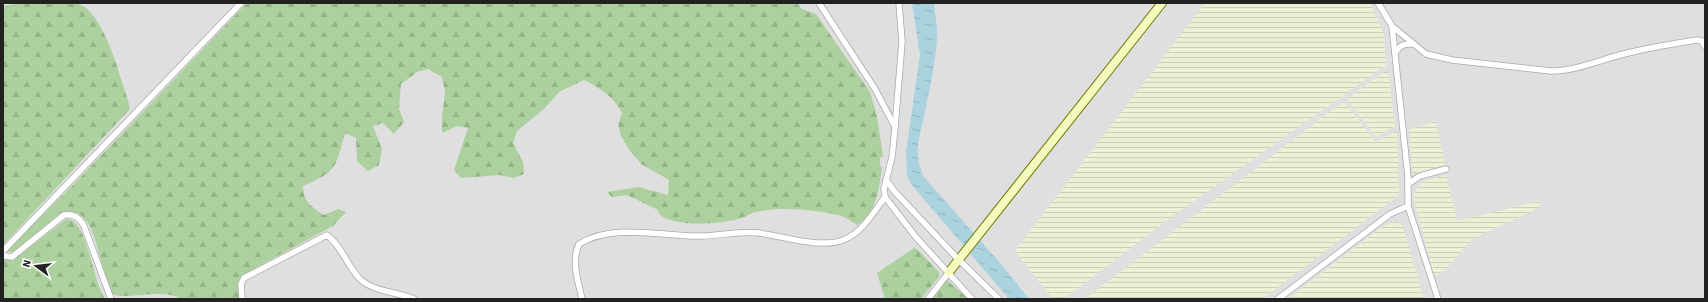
<svg xmlns="http://www.w3.org/2000/svg" width="1708" height="302" viewBox="0 0 1708 302" font-family="'Source Sans 3',sans-serif">
<style>
.residential{fill:#e0dfdf}
.farmland{fill:url(#farmland-rules)}
.forest{fill:url(#forest-firs)}
.water{fill:url(#water-ripples)}
.lines{fill:none;stroke-linecap:round;stroke-linejoin:round}
.street-casing{stroke:#a9a9a9;stroke-width:7}
.secondary-casing{stroke:#707d05;stroke-width:10}
.street{stroke:#fff;stroke-width:5.5}
.secondary{stroke:#f7fabf;stroke-width:8}
</style>
<defs>
<pattern id="farmland-rules" width="6" height="5" patternUnits="userSpaceOnUse"><rect width="6" height="5" fill="#eef0d5"/><path d="M0 2.5h6" fill="none" stroke="#ccceb7"/></pattern>
<pattern id="forest-firs" width="22" height="20" patternUnits="userSpaceOnUse"><rect width="22" height="20" fill="#add19e"/><path d="M5 1l3.5 6h-7zM16 11l3.5 6h-7z" fill="#95b388"/></pattern>
<pattern id="water-ripples" width="26" height="14" patternUnits="userSpaceOnUse"><rect width="26" height="14" fill="#aad3df"/><path d="M2 4q2-2 4 0t4 0M15 11q2-2 4 0t4 0" fill="none" stroke="#92b5bf"/></pattern>
</defs>
<rect width="100%" height="100%" fill="#f2efe9"/>
<rect class="residential" x="3" y="3" width="1702" height="296"/>
<g class="farmland">
<polygon points="1205,3 1370,3 1384,34 1386,65 1166,221 1064,299 1053,299 1015,251"/>
<polygon points="1384,72 1388,72 1395,126 1376,137 1347,99"/>
<polygon points="1344,101 1375,142 1397,131 1399,195 1262,299 1085,299"/>
<polygon points="1436,121 1445,165 1413,174 1409,130"/>
<polygon points="1446,175 1457,221 1539,201 1541,207 1472,239 1444,271 1437,275 1433,272 1413,196 1419,185 1424,181"/>
<polygon points="1393,221 1400,223 1403,228 1424,299 1288,299 1382,227"/>
</g>
<g class="forest">
<path d="M 16,3 C 35,3 56,0 75,3 C 103,7 120,77 128,100 L 130,109 L 3,245 L 3,7 Z"/>
<path d="M 247,3 L 797,3 L 802,9 L 816,14 L 870,92 L 877,116 L 883,157 L 880,157 L 880,166 L 882,167 C 879,189 877,212 857,225 C 853,222 848,219 844,217 C 823,210 778,206 756,212 C 751,213 747,216 742,218 C 723,224 674,228 659,214 L 658,210 L 627,195 L 612,197 L 607,192 L 639,187 L 668,195 L 669,180 L 641,164 L 628,148 L 621,136 L 618,124 L 622,113 C 613,96 601,89 584,80 L 559,92 L 544,109 L 517,131 L 513,143 L 523,162 L 524,174 L 514,178 L 499,175 L 461,178 L 454,170 L 468,128 L 457,126 L 442,133 L 442,117 L 445,92 L 442,77 L 428,69 L 417,72 L 401,84 L 399,109 L 404,122 L 394,134 L 383,123 L 373,126 L 382,149 L 379,165 L 368,171 L 357,161 L 356,138 L 345,133 C 335,169 337,171 303,186 C 303,202 312,207 324,215 L 338,209 L 346,212 L 333,226 L 250,271 C 239,279 238,286 240,299 L 181,299 C 162,287 123,302 111,293 C 97,271 100,200 60,213 L 14,253 L 6,251 L 70,188 Z"/>
<path d="M 66,219 C 68,219 72,220 74,222 C 88,233 94,282 105,299 L 3,299 L 3,259 L 16,258 Z"/>
<polygon points="914,248 918,250 939,272 938,278 921,299 885,299 877,273"/>
<polygon points="947,280 968,299 932,299"/>
</g>
<path class="water" d="M 912,3 L 934,3 C 935,15 938,28 937,40 C 934,75 925,110 918,144 C 917,157 919,166 924,177 L 1002,265 L 1029,299 L 1009,299 L 911,184 L 907,176 L 906,152 L 920,55 Z"/>
<g class="lines">
<defs>
<g id="street">
<polyline points="819,3 875,89 894,125"/>
<polyline points="899,3 902,42 895,128 892,157 884,189 885,197 915,236 972,299"/>
<path d="M 1378,3 L 1392,26 L 1426,54 L 1452,60 L 1551,71 C 1575,71 1597,61 1620,55 C 1645,48 1671,44 1697,40 L 1702,41 L 1705,47"/>
<polyline points="1392,26 1408,177 1408,206"/>
<path d="M 1395,53 C 1400,45 1403,44 1413,44"/>
<polyline points="886,180 895,192 959,260 999,299"/>
<polyline points="1408,184 1420,176 1446,169"/>
<polyline points="3,251 241,3"/>
<path d="M 5,256 L 12,257 L 64,215 C 74,214 79,217 84,226 L 111,299"/>
<path d="M 242,299 L 241,284 L 244,278 L 327,235 C 343,247 347,267 361,280 C 375,292 398,292 414,299"/>
<path d="M 582,299 C 578,280 571,262 579,244 C 612,224 658,235 695,236 C 717,237 738,230 759,233 C 783,236 820,249 843,240 C 862,233 873,213 885,197"/>
<polyline points="928,299 949,272"/>
<polyline points="1278,299 1390,214 1408,206 1438,299"/>
</g>
<polyline id="secondary" points="949,272 1162,3"/>
</defs>
<use href="#street" class="street-casing"/>
<use href="#secondary" class="secondary-casing"/>
<use href="#street" class="street"/>
<use href="#secondary" class="secondary"/>
</g>
<rect width="1708" height="302" fill="none" stroke="#222222" stroke-width="8"/>
<g transform="translate(36 266) rotate(285)" stroke="#ffffff" stroke-width="3" paint-order="stroke">
<path d="M0-3L7 15L0 10L-7 15Z" fill="#222222"/>
<text y="-6" font-size="11" font-weight="bold" text-anchor="middle" fill="#222222">N</text>
</g>
</svg>
